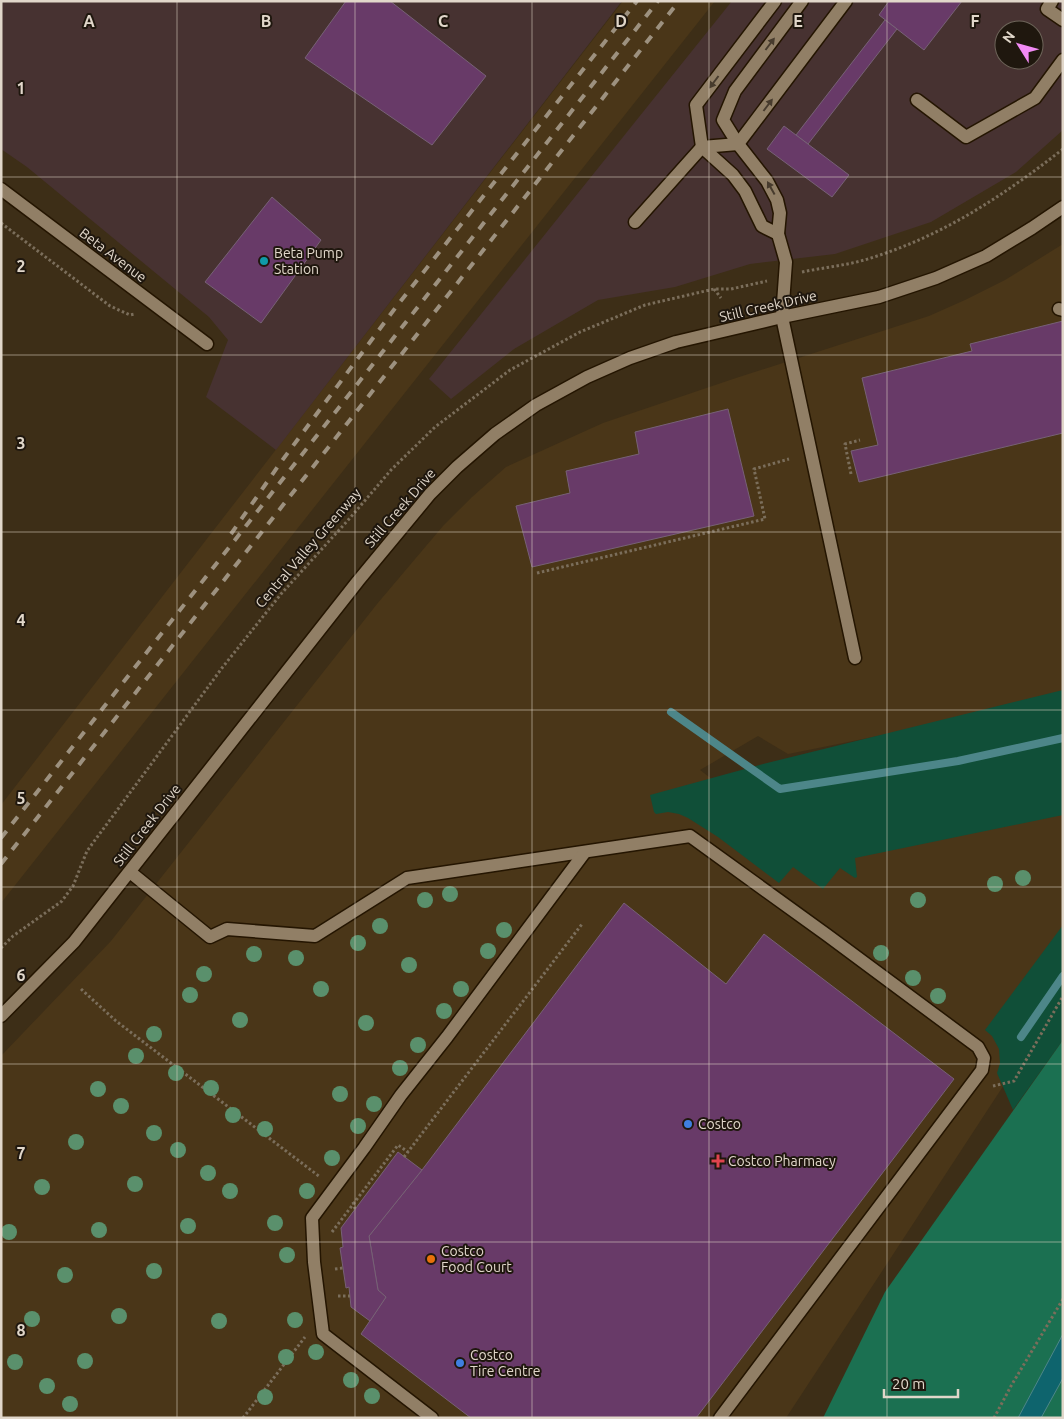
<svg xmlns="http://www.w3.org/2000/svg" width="1064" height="1419" viewBox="0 0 1064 1419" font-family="Ubuntu,sans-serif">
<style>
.built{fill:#4a3618}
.industrial{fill:#473231;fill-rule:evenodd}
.green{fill:#104f38}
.forest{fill:#1b7051}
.water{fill:#0e646d;stroke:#4d8689}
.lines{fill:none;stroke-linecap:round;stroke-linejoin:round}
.stream{stroke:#4d8689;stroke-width:8}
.building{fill:#683a68;stroke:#776176}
.minor-casing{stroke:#241501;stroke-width:15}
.path{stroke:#7b6e5b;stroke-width:3;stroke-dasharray:2.5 2.5;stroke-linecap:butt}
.minor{stroke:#917f66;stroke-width:12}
.rail{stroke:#9d917f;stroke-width:4;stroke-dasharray:9 9;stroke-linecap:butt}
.tree{fill:#5a906c}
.oneway{fill:#473b2d}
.grid{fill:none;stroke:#e1d7ca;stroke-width:1;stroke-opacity:0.55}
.culture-dot{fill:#0f9aa8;stroke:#1f170e;stroke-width:2}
.shop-dot{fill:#3f7fe0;stroke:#1f170e;stroke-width:2}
.health-dot{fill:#e0444e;stroke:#1f170e;stroke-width:2}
.food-dot{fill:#e8710a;stroke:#1f170e;stroke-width:2}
.labels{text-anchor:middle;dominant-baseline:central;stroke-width:4;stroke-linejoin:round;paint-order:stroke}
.poi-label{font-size:14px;fill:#e1d7ca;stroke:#1f170e;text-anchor:start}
.street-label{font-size:14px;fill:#e1d7ca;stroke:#1f170e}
.grid-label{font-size:16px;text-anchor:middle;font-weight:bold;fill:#e1d7ca;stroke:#1f170e;stroke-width:4;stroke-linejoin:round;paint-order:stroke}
</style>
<rect width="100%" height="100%" fill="#3d2e17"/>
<g class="built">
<polygon points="623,1 715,1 1,903 1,805"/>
<polygon points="1063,244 1063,699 788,754 758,736 700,770 805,850 1063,798 1063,972 1017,1065 786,1418 1,1418 1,1056 111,941 377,604 443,526 472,497 506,467 603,423 736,378 929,316 965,300 1005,280"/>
</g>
<g class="industrial">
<polygon points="1,1 622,1 276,450 206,397 228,340 209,317 27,167 1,149"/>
<path d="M 732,1 L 1063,1 L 1063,130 L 1016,172 L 931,222 L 835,254 L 750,264 L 675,287 L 598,300 L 514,349 L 451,399 L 429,379 ZM 1004,30 L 1034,30 L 1034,60 L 1004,60 Z"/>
</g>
<g class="green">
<polygon points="1063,690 1063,815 855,858 857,877 855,878 840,868 823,889 793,867 779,883 718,837 688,818 679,814 668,812 656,814 654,812 650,795 767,763"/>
<polygon points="1063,925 1063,1040 1013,1110 997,1073 1000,1063 999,1049 992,1036 985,1030"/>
</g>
<polygon class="forest" points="1063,1040 1063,1418 823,1418 885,1292"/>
<polygon class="water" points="1063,1334 1063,1378 1041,1418 1018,1418"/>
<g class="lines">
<g class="stream">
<polyline points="671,712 780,789 958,761 1063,738"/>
<polyline points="1021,1037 1063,976"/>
</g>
</g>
<g class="building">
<polygon points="346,1 390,1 486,76 432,145 305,58"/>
<polygon points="889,1 962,1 924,50 879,15"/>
<polygon points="885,20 897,29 808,144 796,135"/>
<polygon points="784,126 849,175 832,197 767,149"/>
<polygon points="272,197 321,240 261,323 205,282"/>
<polygon points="1063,321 1063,433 859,482 851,451 878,445 862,378 972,351 970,344"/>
<polygon points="728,409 754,516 532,567 516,506 570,493 566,471 639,454 635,432"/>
<polygon points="624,903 726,984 764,934 954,1079 696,1418 471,1418 361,1334 386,1297 378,1290 369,1236 422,1170"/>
<polygon points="398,1152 422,1170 369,1236 378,1290 386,1297 370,1321 351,1307 349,1287 346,1288 340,1248 343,1247 341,1228"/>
</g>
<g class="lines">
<defs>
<g id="minor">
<polyline points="775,1 696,105 702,147 733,175 745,191 762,226 778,234"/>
<polyline points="802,1 735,91 723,120 738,144 767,181 777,200 780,213 778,234 786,262 782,317 855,658"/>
<polyline points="1052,1 1047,9 1063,20"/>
<polyline points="917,100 966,137 1035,98 1063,60"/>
<polyline points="1,189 207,344"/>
<polyline points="635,222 702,147 738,144 846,1"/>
<polyline points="1059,309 1063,310"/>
<polyline points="130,872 210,937 227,929 315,936 407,878 690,836 827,935 978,1047 984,1058 982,1070 720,1418"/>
<polyline points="1,1016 74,942 358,581 430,494 457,467 495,434 536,405 587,377 630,358 676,342 782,317 879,297 936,278 986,256 1032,228 1063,207"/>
<polyline points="432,1418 323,1334 314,1262 312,1218 364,1148 401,1095 447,1037 585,852"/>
</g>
</defs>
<use href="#minor" class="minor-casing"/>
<g class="path">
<polyline points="1,223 110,306 130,315 135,314"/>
<path d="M 802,272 C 826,267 851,265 874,257 C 946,234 1004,195 1063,149"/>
<polyline points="714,289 721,298"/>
<polyline points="851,474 845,444 860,440"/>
<polyline points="537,573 765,519 754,469 789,459"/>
<polyline points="1,948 13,936 62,901 73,886 87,851 222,668 281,594 350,518 391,470 435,427 510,370 580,332 645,305 714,289 731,289 767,281"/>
<polyline points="81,989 116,1021 320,1177"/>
<polyline points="993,1086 1014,1081 1063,996"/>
<polyline points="404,1157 582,924"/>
<polyline points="353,1202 355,1209"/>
<polyline points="332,1232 398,1145 408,1152"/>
<polyline points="335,1269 343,1268"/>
<polyline points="338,1296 350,1296"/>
<polyline points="243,1418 305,1337"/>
<polyline points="994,1418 1011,1386 1063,1299"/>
</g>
<use href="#minor" class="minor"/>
<g class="rail">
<polyline points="231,534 281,462 396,307 637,1"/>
<polyline points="1,838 658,1"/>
<polyline points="1,864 679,1"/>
</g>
</g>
<g class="tree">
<circle cx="1023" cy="878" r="8"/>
<circle cx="995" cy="884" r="8"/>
<circle cx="450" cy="894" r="8"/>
<circle cx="425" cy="900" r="8"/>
<circle cx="918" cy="900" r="8"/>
<circle cx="380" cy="926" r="8"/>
<circle cx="504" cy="930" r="8"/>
<circle cx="358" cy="943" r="8"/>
<circle cx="488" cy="951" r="8"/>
<circle cx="881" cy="953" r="8"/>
<circle cx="254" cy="954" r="8"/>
<circle cx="296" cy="958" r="8"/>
<circle cx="409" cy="965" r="8"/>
<circle cx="204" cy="974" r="8"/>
<circle cx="913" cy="978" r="8"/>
<circle cx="321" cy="989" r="8"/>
<circle cx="461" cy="989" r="8"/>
<circle cx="190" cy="995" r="8"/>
<circle cx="938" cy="996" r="8"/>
<circle cx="444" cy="1011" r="8"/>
<circle cx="240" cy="1020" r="8"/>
<circle cx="366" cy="1023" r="8"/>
<circle cx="154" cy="1034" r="8"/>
<circle cx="418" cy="1045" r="8"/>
<circle cx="136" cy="1056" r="8"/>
<circle cx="400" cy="1068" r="8"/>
<circle cx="176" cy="1073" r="8"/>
<circle cx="211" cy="1088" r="8"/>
<circle cx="98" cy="1089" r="8"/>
<circle cx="340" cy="1094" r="8"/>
<circle cx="374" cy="1104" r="8"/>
<circle cx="121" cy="1106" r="8"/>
<circle cx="233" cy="1115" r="8"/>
<circle cx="358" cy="1126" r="8"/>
<circle cx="265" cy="1129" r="8"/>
<circle cx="154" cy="1133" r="8"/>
<circle cx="76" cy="1142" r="8"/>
<circle cx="178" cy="1150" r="8"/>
<circle cx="332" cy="1158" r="8"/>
<circle cx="208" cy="1173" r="8"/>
<circle cx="135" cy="1184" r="8"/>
<circle cx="42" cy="1187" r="8"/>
<circle cx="230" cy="1191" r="8"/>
<circle cx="307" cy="1191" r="8"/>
<circle cx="275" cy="1223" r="8"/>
<circle cx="188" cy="1226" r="8"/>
<circle cx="99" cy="1230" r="8"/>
<circle cx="9" cy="1232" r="8"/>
<circle cx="287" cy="1255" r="8"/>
<circle cx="154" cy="1271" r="8"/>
<circle cx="65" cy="1275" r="8"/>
<circle cx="119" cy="1316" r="8"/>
<circle cx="32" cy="1319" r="8"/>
<circle cx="295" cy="1320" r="8"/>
<circle cx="219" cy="1321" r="8"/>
<circle cx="316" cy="1352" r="8"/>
<circle cx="286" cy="1357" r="8"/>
<circle cx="85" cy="1361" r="8"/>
<circle cx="15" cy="1362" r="8"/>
<circle cx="351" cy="1380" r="8"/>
<circle cx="47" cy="1386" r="8"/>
<circle cx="372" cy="1396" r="8"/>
<circle cx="265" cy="1397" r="8"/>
<circle cx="70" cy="1404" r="8"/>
</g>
<defs><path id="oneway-solid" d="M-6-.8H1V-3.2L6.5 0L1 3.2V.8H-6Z" transform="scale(1.25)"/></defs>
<g class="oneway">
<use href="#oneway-solid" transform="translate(770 44) rotate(-53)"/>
<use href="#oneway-solid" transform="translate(714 82) rotate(127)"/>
<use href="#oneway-solid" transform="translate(768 105) rotate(-53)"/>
<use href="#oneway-solid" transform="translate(771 188) rotate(-119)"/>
</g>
<path class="grid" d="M 177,1 L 177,1418M 355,1 L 355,1418M 532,1 L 532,1418M 709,1 L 709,1418M 887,1 L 887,1418M 1,177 L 1063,177M 1,355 L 1063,355M 1,532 L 1063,532M 1,710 L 1063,710M 1,887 L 1063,887M 1,1064 L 1063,1064M 1,1242 L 1063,1242"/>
<circle class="culture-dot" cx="264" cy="261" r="5"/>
<g class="shop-dot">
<circle cx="688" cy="1124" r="5"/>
<circle cx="460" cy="1363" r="5"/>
</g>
<path class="health-dot" d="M715.5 1153.5h5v5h5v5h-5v5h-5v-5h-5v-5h5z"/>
<circle class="food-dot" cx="431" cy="1259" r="5"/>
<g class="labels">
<g class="poi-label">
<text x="274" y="253">Beta Pump<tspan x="274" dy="16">Station</tspan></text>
<text x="698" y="1124">Costco</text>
<text x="728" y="1161">Costco Pharmacy</text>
<text x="441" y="1251">Costco<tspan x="441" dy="16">Food Court</tspan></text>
<text x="470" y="1355">Costco<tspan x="470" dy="16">Tire Centre</tspan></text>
</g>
<g class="street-label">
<text transform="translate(113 255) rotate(37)">Beta Avenue</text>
<text transform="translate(768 306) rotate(-13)">Still Creek Drive</text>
<text transform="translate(400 508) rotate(-49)">Still Creek Drive</text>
<text transform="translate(308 548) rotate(-49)">Central Valley Greenway</text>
<text transform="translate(147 825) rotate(-52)">Still Creek Drive</text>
</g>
</g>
<g class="grid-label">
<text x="89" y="27">A</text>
<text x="266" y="27">B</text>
<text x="443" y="27">C</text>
<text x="621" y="27">D</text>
<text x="798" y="27">E</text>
<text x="975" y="27">F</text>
<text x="21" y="94">1</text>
<text x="21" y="272">2</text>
<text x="21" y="449">3</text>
<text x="21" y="626">4</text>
<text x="21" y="804">5</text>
<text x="21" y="981">6</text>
<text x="21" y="1159">7</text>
<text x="21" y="1336">8</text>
</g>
<rect width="1064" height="1419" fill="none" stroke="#e1d7ca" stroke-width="5"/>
<g transform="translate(1019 45) rotate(307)"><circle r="24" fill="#1f170e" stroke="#6d6459"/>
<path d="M0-4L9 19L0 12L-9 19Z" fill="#f18af4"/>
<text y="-8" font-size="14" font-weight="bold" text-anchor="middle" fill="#e1d7ca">N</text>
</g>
<path d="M884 1389v8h74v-8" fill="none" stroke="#e1d7ca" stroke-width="2.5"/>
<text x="892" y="1389" font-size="15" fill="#e1d7ca" stroke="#1f170e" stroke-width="4" paint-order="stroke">20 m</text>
</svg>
